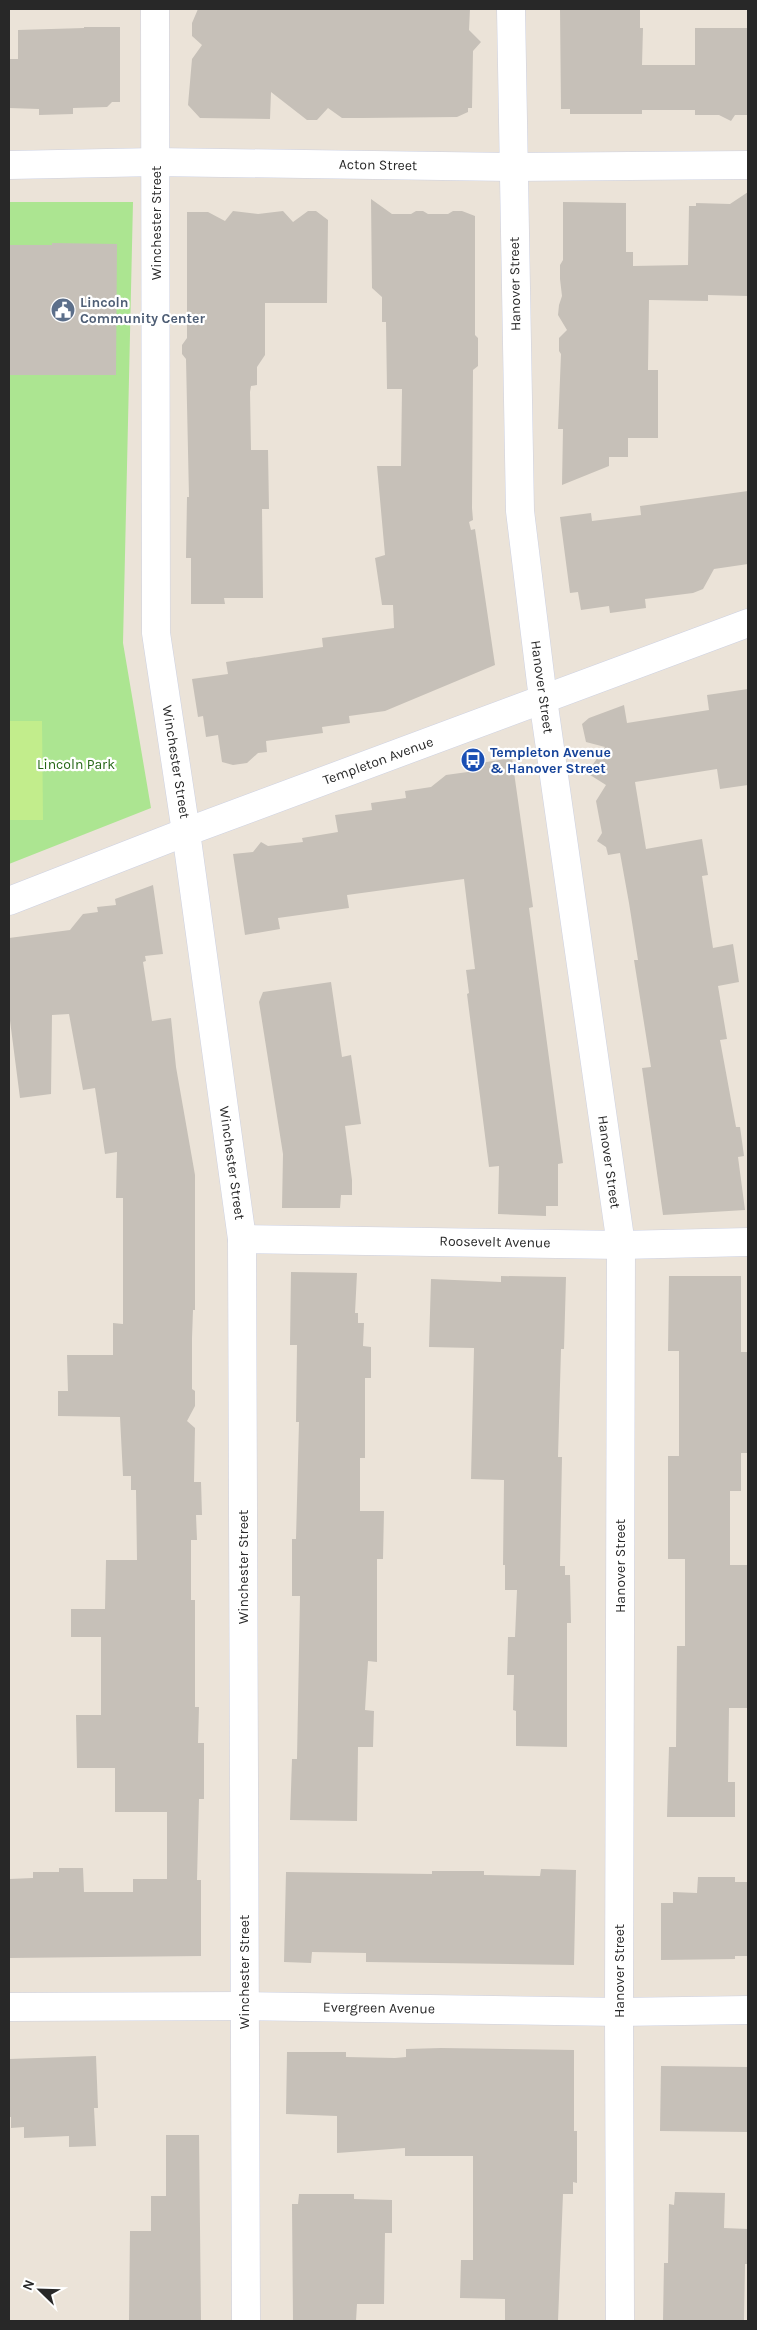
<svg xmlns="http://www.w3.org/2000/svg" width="757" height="2330" viewBox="0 0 757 2330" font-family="Karla,sans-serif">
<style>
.green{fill:#ace591}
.pitch{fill:#c2ed8c}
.building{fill:#c6c0b8}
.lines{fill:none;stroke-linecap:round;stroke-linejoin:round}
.minor-casing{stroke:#cdd1e2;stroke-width:29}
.minor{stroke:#fff;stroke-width:28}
.labels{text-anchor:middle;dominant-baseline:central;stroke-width:4.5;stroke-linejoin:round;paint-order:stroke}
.street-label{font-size:14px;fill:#282828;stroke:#fff}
.service-label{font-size:14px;font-weight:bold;fill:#4e5e75;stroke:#fff;text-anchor:start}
.transit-label{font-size:14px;font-weight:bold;fill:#164399;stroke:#fff;text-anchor:start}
.park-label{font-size:14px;fill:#256616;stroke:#fff}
</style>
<rect width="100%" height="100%" fill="#ebe3d8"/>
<polygon class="green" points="9,202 133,202 123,643 151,808 9,864"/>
<polygon class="pitch" points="9,721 42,721 43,820 9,820"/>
<g class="building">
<polygon points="198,9 470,9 469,30 481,42 473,51 472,108 468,108 468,112 457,117 363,118 342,118 328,108 317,120 307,120 271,92 270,119 200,118 188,105 192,59 202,45 192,36 192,23"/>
<polygon points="560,9 640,9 640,28 643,28 642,65 695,65 695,28 748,28 748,115 735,115 731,121 719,115 695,115 695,110 642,110 642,114 570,114 570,109 561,109"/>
<polygon points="84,27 120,27 120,102 112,102 107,107 73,108 73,114 39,115 39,109 9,108 9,59 18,59 18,30 84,28"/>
<polygon points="748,192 748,296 708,295 708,301 649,300 648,370 658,370 658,438 628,438 628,457 609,457 609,466 562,485 563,429 558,429 561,354 559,351 559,338 567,330 558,315 559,305 562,296 560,279 560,265 563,260 563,202 626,203 626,252 633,252 633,266 688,265 689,206 696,206 696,203 730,204"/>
<polygon points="371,199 392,214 411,214 416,211 423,211 428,214 448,214 453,211 462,211 475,216 475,335 478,338 478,366 473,370 472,508 473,520 469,522 471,530 475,529 495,665 385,711 349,716 350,723 322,727 323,733 266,741 267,752 258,753 247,763 233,765 222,762 218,735 206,737 203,716 198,717 192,679 228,674 226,662 323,647 322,638 394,628 393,605 382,605 375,558 385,555 377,466 401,466 402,389 387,389 386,322 382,322 382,297 372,288"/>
<polygon points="233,211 258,214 283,211 293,222 308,211 316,211 328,220 327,303 265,303 265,355 257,367 257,385 251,386 250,392 251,450 268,450 269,509 262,509 263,598 224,598 225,604 191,604 191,558 186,558 187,497 189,497 186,359 182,354 182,345 187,338 187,212 208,212 225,221"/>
<polygon points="52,243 117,244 116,375 9,375 9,245 52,245"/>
<polygon points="748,491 748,564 714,569 703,589 693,593 645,599 646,608 610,613 609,606 581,610 578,592 570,593 560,517 591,513 592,521 641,515 640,506"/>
<polygon points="748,689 748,785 720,789 717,769 635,782 646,849 702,839 708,875 702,876 713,948 733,944 739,982 718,986 727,1039 720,1040 736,1127 740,1127 744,1156 738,1157 745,1210 663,1215 642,1068 651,1067 634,960 638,960 629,903 620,853 608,855 606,847 597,841 602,833 596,801 606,785 587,773 605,747 586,742 582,724 589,718 624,705 627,723 709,710 707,695"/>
<polygon points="512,758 533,907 529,908 563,1163 558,1164 558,1206 546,1206 546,1216 498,1214 499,1166 489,1167 467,994 469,993 466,970 475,969 464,879 347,895 349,908 278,918 280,929 245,935 233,854 253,852 261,842 268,846 303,842 302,838 338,832 335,815 372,810 371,803 406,798 405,791 431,787 446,775 475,771 474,764"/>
<polygon points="153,885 163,954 145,956 146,961 143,962 152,1021 171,1018 176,1067 195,1175 195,1310 193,1310 192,1338 192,1389 195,1391 195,1406 187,1421 195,1428 194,1482 201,1482 202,1515 196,1515 197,1540 191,1540 191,1600 195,1600 195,1707 199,1707 198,1743 204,1743 204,1799 199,1799 197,1880 201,1880 201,1956 9,1958 9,1879 33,1878 33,1872 59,1872 59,1868 83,1868 84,1892 133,1892 133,1879 167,1879 167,1812 115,1812 115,1768 77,1768 76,1715 101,1715 101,1637 71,1637 71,1609 105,1609 106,1560 137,1560 136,1490 131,1490 131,1476 123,1476 120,1417 58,1416 58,1391 68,1391 67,1355 113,1355 113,1323 123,1324 123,1198 116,1198 117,1152 105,1154 95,1088 83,1090 69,1014 52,1015 51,1094 20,1098 9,1013 9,938 70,930 83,914 98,912 97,907 116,905 115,899"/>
<polygon points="331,982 342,1057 351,1055 361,1124 345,1126 352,1180 352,1195 341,1195 340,1208 282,1208 283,1154 259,1002 263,992"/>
<polygon points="291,1272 357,1273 355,1313 358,1313 358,1323 364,1323 363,1346 371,1347 371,1378 365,1378 365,1458 360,1458 360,1511 384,1511 383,1559 377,1559 377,1662 368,1661 365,1710 374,1711 373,1747 358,1747 357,1821 290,1820 292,1759 297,1759 300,1596 292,1596 292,1539 296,1539 299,1422 296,1422 297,1345 290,1345"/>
<polygon points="501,1276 566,1277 564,1349 561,1349 558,1457 562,1457 560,1566 565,1566 565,1575 570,1575 571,1623 567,1623 567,1747 516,1746 516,1711 513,1710 514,1675 507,1675 508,1637 515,1637 517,1590 505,1590 505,1565 503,1565 504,1480 471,1479 474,1348 429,1347 431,1279 501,1282"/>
<polygon points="669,1276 741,1276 741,1352 748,1352 748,1453 741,1453 741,1491 730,1491 730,1565 747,1565 748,1708 729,1708 728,1782 735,1782 735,1817 667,1817 669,1747 676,1747 677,1646 685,1646 685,1559 668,1559 668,1456 679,1456 679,1351 668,1351"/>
<polygon points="541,1869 576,1870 574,1965 366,1962 366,1953 312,1952 311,1963 284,1962 286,1872 432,1874 432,1871 484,1871 484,1875 540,1876"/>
<polygon points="698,1877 735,1877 735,1882 748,1882 748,1956 735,1956 735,1959 661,1960 661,1903 673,1903 673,1892 697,1893"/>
<polygon points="441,2048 574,2050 574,2131 577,2131 577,2183 573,2182 573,2194 563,2194 558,2321 505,2321 505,2299 460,2298 461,2260 473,2260 473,2156 405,2156 405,2148 337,2153 337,2116 286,2114 287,2052 346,2052 346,2057 395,2058 406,2057 406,2049"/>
<polygon points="96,2056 98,2108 94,2108 96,2146 69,2147 69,2136 24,2138 24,2127 11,2128 11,2117 9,2117 9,2059"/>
<polygon points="661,2066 748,2067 748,2132 660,2131"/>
<polygon points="166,2135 199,2135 201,2321 129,2321 130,2231 151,2231 151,2196 166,2196"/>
<polygon points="675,2192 725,2193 724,2228 748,2229 748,2264 745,2264 744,2321 663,2321 664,2263 668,2263 669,2204 674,2205"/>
<polygon points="299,2194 354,2194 354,2199 392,2200 392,2233 385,2233 384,2304 357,2304 356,2321 293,2321 292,2204 298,2204"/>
</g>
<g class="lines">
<defs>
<g id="minor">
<polyline points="155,9 156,633 186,832 242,1239 246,2321"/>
<polyline points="511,9 520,511 543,699 621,1245 619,2012 620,2321"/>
<polyline points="9,165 156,162 513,167 748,165"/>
<polyline points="9,901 186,832 748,623"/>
<polyline points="242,1239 621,1245 748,1242"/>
<polyline points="9,2007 244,2006 619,2012 748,2010"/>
</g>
</defs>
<use href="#minor" class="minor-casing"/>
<use href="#minor" class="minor"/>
</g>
<defs>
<symbol id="civic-disc" viewBox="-11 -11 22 22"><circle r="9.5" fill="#5c6f8a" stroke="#fff"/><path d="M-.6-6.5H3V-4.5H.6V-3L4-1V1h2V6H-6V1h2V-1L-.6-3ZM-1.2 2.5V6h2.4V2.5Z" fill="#fff"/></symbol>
<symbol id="bus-disc" viewBox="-11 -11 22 22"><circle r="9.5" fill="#1a4fb4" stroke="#fff"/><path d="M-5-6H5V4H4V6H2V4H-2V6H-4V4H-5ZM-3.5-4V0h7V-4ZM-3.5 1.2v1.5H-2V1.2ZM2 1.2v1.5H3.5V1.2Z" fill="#fff"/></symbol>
</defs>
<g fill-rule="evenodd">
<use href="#civic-disc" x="49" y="296" width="28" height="28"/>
<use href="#bus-disc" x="459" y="746" width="28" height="28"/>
</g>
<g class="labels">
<g class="street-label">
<text transform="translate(378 165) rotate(1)">Acton Street</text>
<text transform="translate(156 223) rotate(-90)">Winchester Street</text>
<text transform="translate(515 284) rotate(-91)">Hanover Street</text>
<text transform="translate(542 687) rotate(82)">Hanover Street</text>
<text transform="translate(378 761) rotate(-20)">Templeton Avenue</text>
<text transform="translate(176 762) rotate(81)">Winchester Street</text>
<text transform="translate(609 1162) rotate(82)">Hanover Street</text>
<text transform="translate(232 1163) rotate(82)">Winchester Street</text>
<text transform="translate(495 1242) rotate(1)">Roosevelt Avenue</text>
<text transform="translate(620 1566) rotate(-90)">Hanover Street</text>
<text transform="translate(243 1567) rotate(-90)">Winchester Street</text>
<text transform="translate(619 1971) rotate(-90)">Hanover Street</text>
<text transform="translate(244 1972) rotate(-90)">Winchester Street</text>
<text transform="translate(379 2008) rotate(1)">Evergreen Avenue</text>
</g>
<g class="service-label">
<text x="80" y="302">Lincoln<tspan x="80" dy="16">Community Center</tspan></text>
</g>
<g class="transit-label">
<text x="490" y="752">Templeton Avenue<tspan x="490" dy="16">&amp; Hanover Street</tspan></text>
</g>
<g class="park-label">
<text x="76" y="764">Lincoln Park</text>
</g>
</g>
<rect width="757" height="2330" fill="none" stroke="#282828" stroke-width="20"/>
<g transform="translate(40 2290) rotate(293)" stroke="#ffffff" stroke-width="4" paint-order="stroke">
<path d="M0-4L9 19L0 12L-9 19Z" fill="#282828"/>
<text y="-8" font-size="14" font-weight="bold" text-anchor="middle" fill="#282828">N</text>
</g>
</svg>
